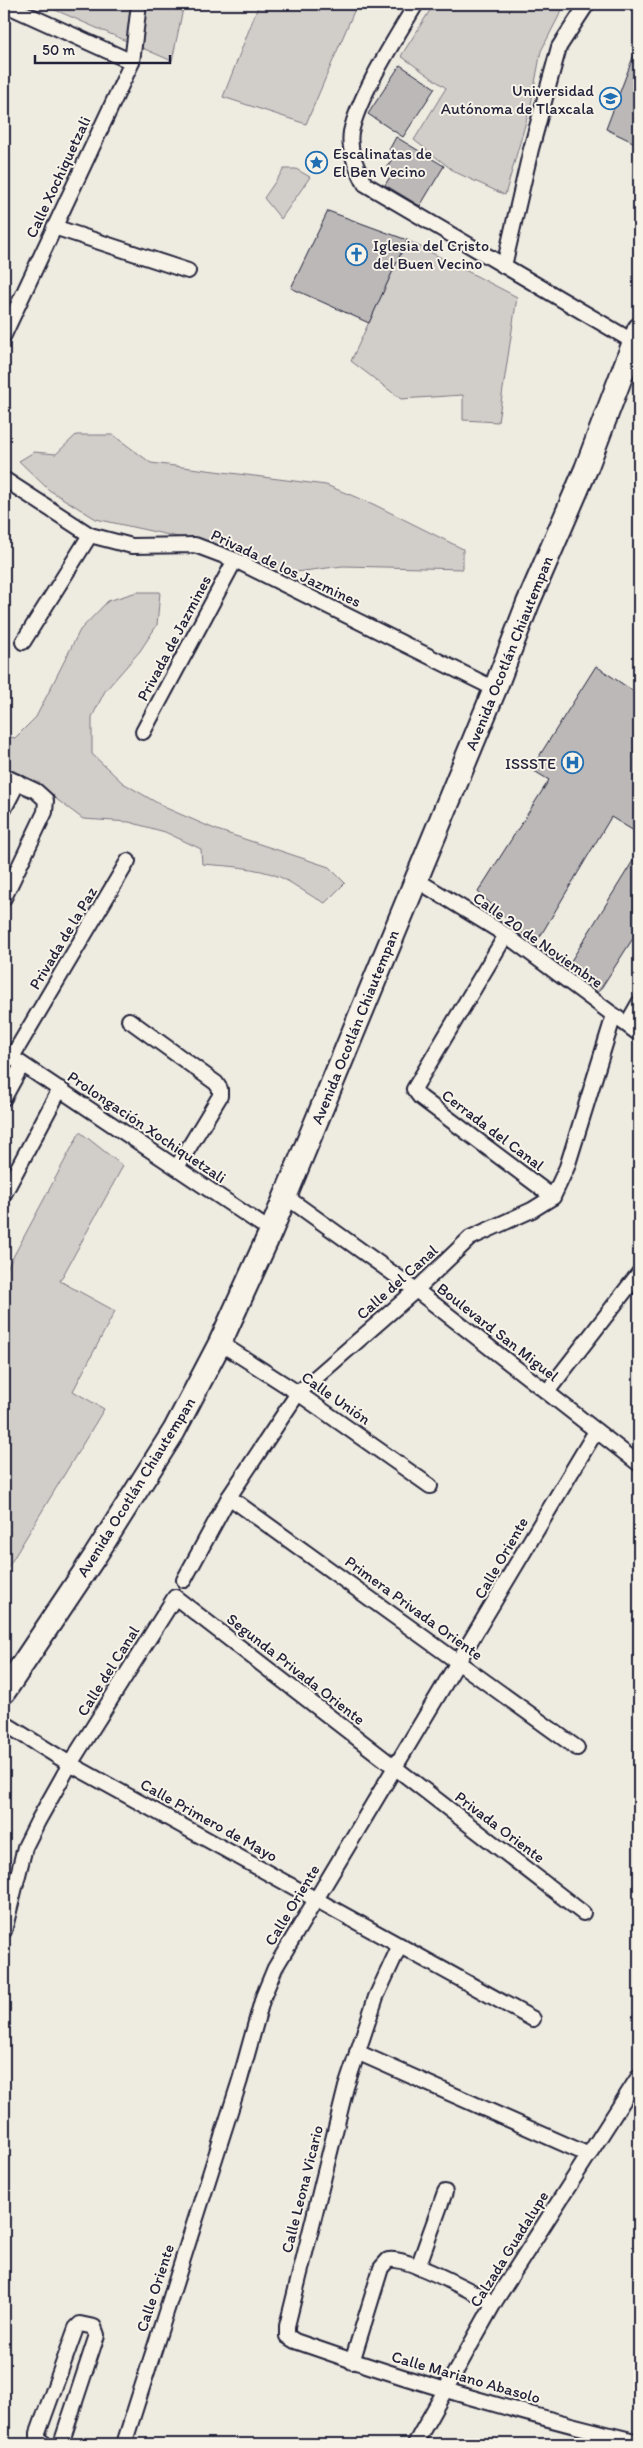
<svg xmlns="http://www.w3.org/2000/svg" width="643" height="2448" viewBox="0 0 643 2448" font-family="Itim,sans-serif">
<style>
.green{fill:#d1cdc9;stroke:#7a7882}
.building{fill:#bbb8b7;stroke:#22223b}
.lines{fill:none;stroke-linecap:round;stroke-linejoin:round}
.street-casing{stroke:#22223b;stroke-width:18}
.primary-casing{stroke:#22223b;stroke-width:26}
.street{stroke:#f7f3e8;stroke-width:14}
.primary{stroke:#f7f3e8;stroke-width:22}
.labels{text-anchor:middle;dominant-baseline:central;stroke-width:4;stroke-linejoin:round;paint-order:stroke}
.poi-label{font-size:16px;fill:#22223b;stroke:#f7f3e8;text-anchor:end}
.street-label{font-size:16px;fill:#22223b;stroke:#f7f3e8}
</style>
<rect width="100%" height="100%" fill="#eeebe1"/>
<filter id="ink" filterUnits="userSpaceOnUse"><feTurbulence type="fractalNoise" baseFrequency=".02" numOctaves="2"/><feDisplacementMap in="SourceGraphic" scale="10" xChannelSelector="R" yChannelSelector="G"/><feConvolveMatrix kernelMatrix="1 2 1 2 8 2 1 2 1" color-interpolation-filters="sRGB"/></filter>
<g filter="url(#ink)">
<g class="green">
<polygon points="184,4 172,61 44,5 44,4"/>
<polygon points="259,4 357,4 306,124 223,97"/>
<polygon points="434,4 565,4 541,51 531,104 505,195 455,172 414,140 446,88 401,56"/>
<polygon points="284,169 296,169 310,177 281,219 264,198"/>
<polygon points="407,240 517,297 498,422 463,420 463,395 401,399 351,361"/>
<polygon points="76,435 113,435 151,463 326,485 373,504 463,549 463,569 343,566 280,574 210,544 96,519 49,490 19,461 34,452 56,454"/>
<path d="M 137,592 L 160,592 L 157,625 L 140,651 L 105,691 L 92,717 L 92,754 L 123,783 L 166,808 L 217,830 L 329,867 L 345,883 L 325,903 C 309,896 295,884 280,877 C 256,867 227,866 202,864 L 201,849 L 165,832 L 129,822 L 83,819 L 40,787 L 4,772 L 4,736 L 15,738 L 36,717 L 80,630 L 108,601 Z"/>
<polygon points="80,1132 123,1166 60,1281 115,1311 73,1391 104,1409 4,1574 4,1274"/>
</g>
<g class="building">
<polygon points="638,44 639,44 639,132 635,143 606,129"/>
<polygon points="400,65 435,88 403,137 368,114"/>
<polygon points="396,137 444,166 420,206 385,185 393,172 387,167 395,154 389,150"/>
<polygon points="328,211 407,240 369,323 291,288"/>
<polygon points="596,666 639,695 639,834 611,817 535,945 478,892 549,780 531,769"/>
<polygon points="639,851 639,929 598,993 566,969"/>
</g>
<g class="lines">
<defs>
<g id="street">
<polyline points="4,4 132,62"/>
<path d="M 416,4 C 396,38 359,95 351,132 C 348,151 357,168 365,184 L 639,345"/>
<polyline points="54,227 188,271"/>
<polyline points="504,266 531,149 559,47 587,4"/>
<polyline points="4,335 132,62 139,4"/>
<polyline points="4,479 90,535 132,546 195,545 235,560 495,689"/>
<polyline points="23,642 90,535"/>
<polyline points="143,732 235,560"/>
<polyline points="4,776 36,791 46,800 45,812 4,898"/>
<polyline points="4,809 18,782"/>
<polyline points="415,879 506,935 639,1034"/>
<polyline points="506,935 414,1089 420,1097 553,1197"/>
<polyline points="129,1020 216,1083 220,1089 220,1096 177,1167"/>
<polyline points="627,1024 639,1003"/>
<polyline points="4,1052 271,1231"/>
<polyline points="12,1057 128,861"/>
<polyline points="4,1098 22,1065"/>
<polyline points="4,1194 60,1089"/>
<polyline points="285,1196 416,1290 639,1464"/>
<polyline points="220,1343 298,1393 430,1486"/>
<polyline points="547,1392 639,1273"/>
<polyline points="229,1497 577,1748"/>
<polyline points="184,1580 229,1497 298,1393 416,1290 470,1238 532,1210 553,1197 567,1167 614,1015"/>
<polyline points="4,1723 70,1764 533,2019"/>
<polyline points="4,1931 25,1847 38,1821 70,1764 175,1597 583,1913"/>
<path d="M 400,1945 L 376,1997 L 346,2087 L 287,2326 L 287,2336 L 295,2341 C 408,2381 523,2414 639,2442"/>
<polyline points="357,2052 589,2155"/>
<polyline points="418,2267 445,2192"/>
<path d="M 352,2362 L 381,2268 L 388,2260 C 407,2256 474,2293 494,2303"/>
<polyline points="45,2444 38,2439 38,2433 76,2328 80,2324 94,2327 97,2335 61,2444"/>
<polyline points="124,2444 240,2080 263,1997 275,1968 596,1431"/>
<polyline points="415,2444 494,2303 639,2076"/>
</g>
<polyline id="primary" points="4,1692 95,1556 174,1431 220,1343 271,1231 495,689 528,603 586,469 639,329"/>
</defs>
<use href="#street" class="street-casing"/>
<use href="#primary" class="primary-casing"/>
<use href="#street" class="street"/>
<use href="#primary" class="primary"/>
</g>
</g>
<defs>
<symbol id="university-ring" viewBox="-11 -11 22 22"><circle r="9.5" fill="#f7f3e8" stroke="#1f6fb2" stroke-width="1.5"/><path d="M0-5L7-2L0 1L-7-2ZM-4 1L0 2.5L4 1V4Q0 6-4 4Z" fill="#1f6fb2"/></symbol>
<symbol id="sight-ring" viewBox="-11 -11 22 22"><circle r="9.5" fill="#f7f3e8" stroke="#1f6fb2" stroke-width="1.5"/><path d="M0-6L1.8-2.2L6-1.7L2.9 1.2L3.7 5.4L0 3.3L-3.7 5.4L-2.9 1.2L-6-1.7L-1.8-2.2Z" fill="#1f6fb2"/></symbol>
<symbol id="church-ring" viewBox="-11 -11 22 22"><circle r="9.5" fill="#f7f3e8" stroke="#1f6fb2" stroke-width="1.5"/><path d="M-1.2-6h2.4v3.5h3.3v2.4h-3.3V6h-2.4V-.1h-3.3v-2.4h3.3Z" fill="#1f6fb2"/></symbol>
<symbol id="hospital-ring" viewBox="-11 -11 22 22"><circle r="9.5" fill="#f7f3e8" stroke="#1f6fb2" stroke-width="1.5"/><path d="M-5-5h3v3.5h4V-5h3V5h-3V1.5h-4V5h-3Z" fill="#1f6fb2"/></symbol>
</defs>
<g fill-rule="evenodd">
<use href="#university-ring" x="598" y="86" width="25" height="25"/>
<use href="#sight-ring" x="304" y="150" width="25" height="25"/>
<use href="#church-ring" x="344" y="242" width="25" height="25"/>
<use href="#hospital-ring" x="560" y="750" width="25" height="25"/>
</g>
<g class="labels">
<g class="poi-label">
<text x="594" y="90">Universidad<tspan x="594" dy="18">Autónoma de Tlaxcala</tspan></text>
<text x="333" y="153" text-anchor="start">Escalinatas de<tspan x="333" dy="18">El Ben Vecino</tspan></text>
<text x="373" y="245" text-anchor="start">Iglesia del Cristo<tspan x="373" dy="18">del Buen Vecino</tspan></text>
<text x="556" y="763">ISSSTE</text>
</g>
<g class="street-label">
<text transform="translate(58 177) rotate(-65)">Calle Xochiquetzali</text>
<text transform="translate(286 568) rotate(25)">Privada de los Jazmines</text>
<text transform="translate(174 638) rotate(-62)">Privada de Jazmines</text>
<text transform="translate(509 653) rotate(-68)">Avenida Ocotlán Chiautempan</text>
<text transform="translate(63 938) rotate(-59)">Privada de la Paz</text>
<text transform="translate(538 940) rotate(35)">Calle 20 de Noviembre</text>
<text transform="translate(355 1027) rotate(-68)">Avenida Ocotlán Chiautempan</text>
<text transform="translate(147 1127) rotate(34)">Prolongación Xochiquetzali</text>
<text transform="translate(493 1130) rotate(37)">Cerrada del Canal</text>
<text transform="translate(397 1282) rotate(-42)">Calle del Canal</text>
<text transform="translate(498 1332) rotate(38)">Boulevard San Miguel</text>
<text transform="translate(336 1398) rotate(35)">Calle Unión</text>
<text transform="translate(136 1487) rotate(-58)">Avenida Ocotlán Chiautempan</text>
<text transform="translate(501 1558) rotate(-60)">Calle Oriente</text>
<text transform="translate(414 1608) rotate(36)">Primera Privada Oriente</text>
<text transform="translate(296 1669) rotate(38)">Segunda Privada Oriente</text>
<text transform="translate(108 1671) rotate(-58)">Calle del Canal</text>
<text transform="translate(209 1820) rotate(29)">Calle Primero de Mayo</text>
<text transform="translate(500 1827) rotate(37)">Privada Oriente</text>
<text transform="translate(292 1905) rotate(-59)">Calle Oriente</text>
<text transform="translate(302 2189) rotate(-76)">Calle Leona Vicario</text>
<text transform="translate(509 2249) rotate(-58)">Calzada Guadalupe</text>
<text transform="translate(155 2288) rotate(-72)">Calle Oriente</text>
<text transform="translate(466 2377) rotate(16)">Calle Mariano Abasolo</text>
</g>
</g>
<rect width="643" height="2448" fill="none" stroke="#f7f3e8" stroke-width="20"/>
<rect x="10" y="10" width="623" height="2428" fill="none" stroke="#22223b" stroke-width="2" filter="url(#ink)"/>
<path d="M35 55v8h135v-8" fill="none" stroke="#22223b" stroke-width="2.5"/>
<text x="42" y="55" font-size="15" fill="#22223b" stroke="#f7f3e8" stroke-width="4" paint-order="stroke">50 m</text>
</svg>
